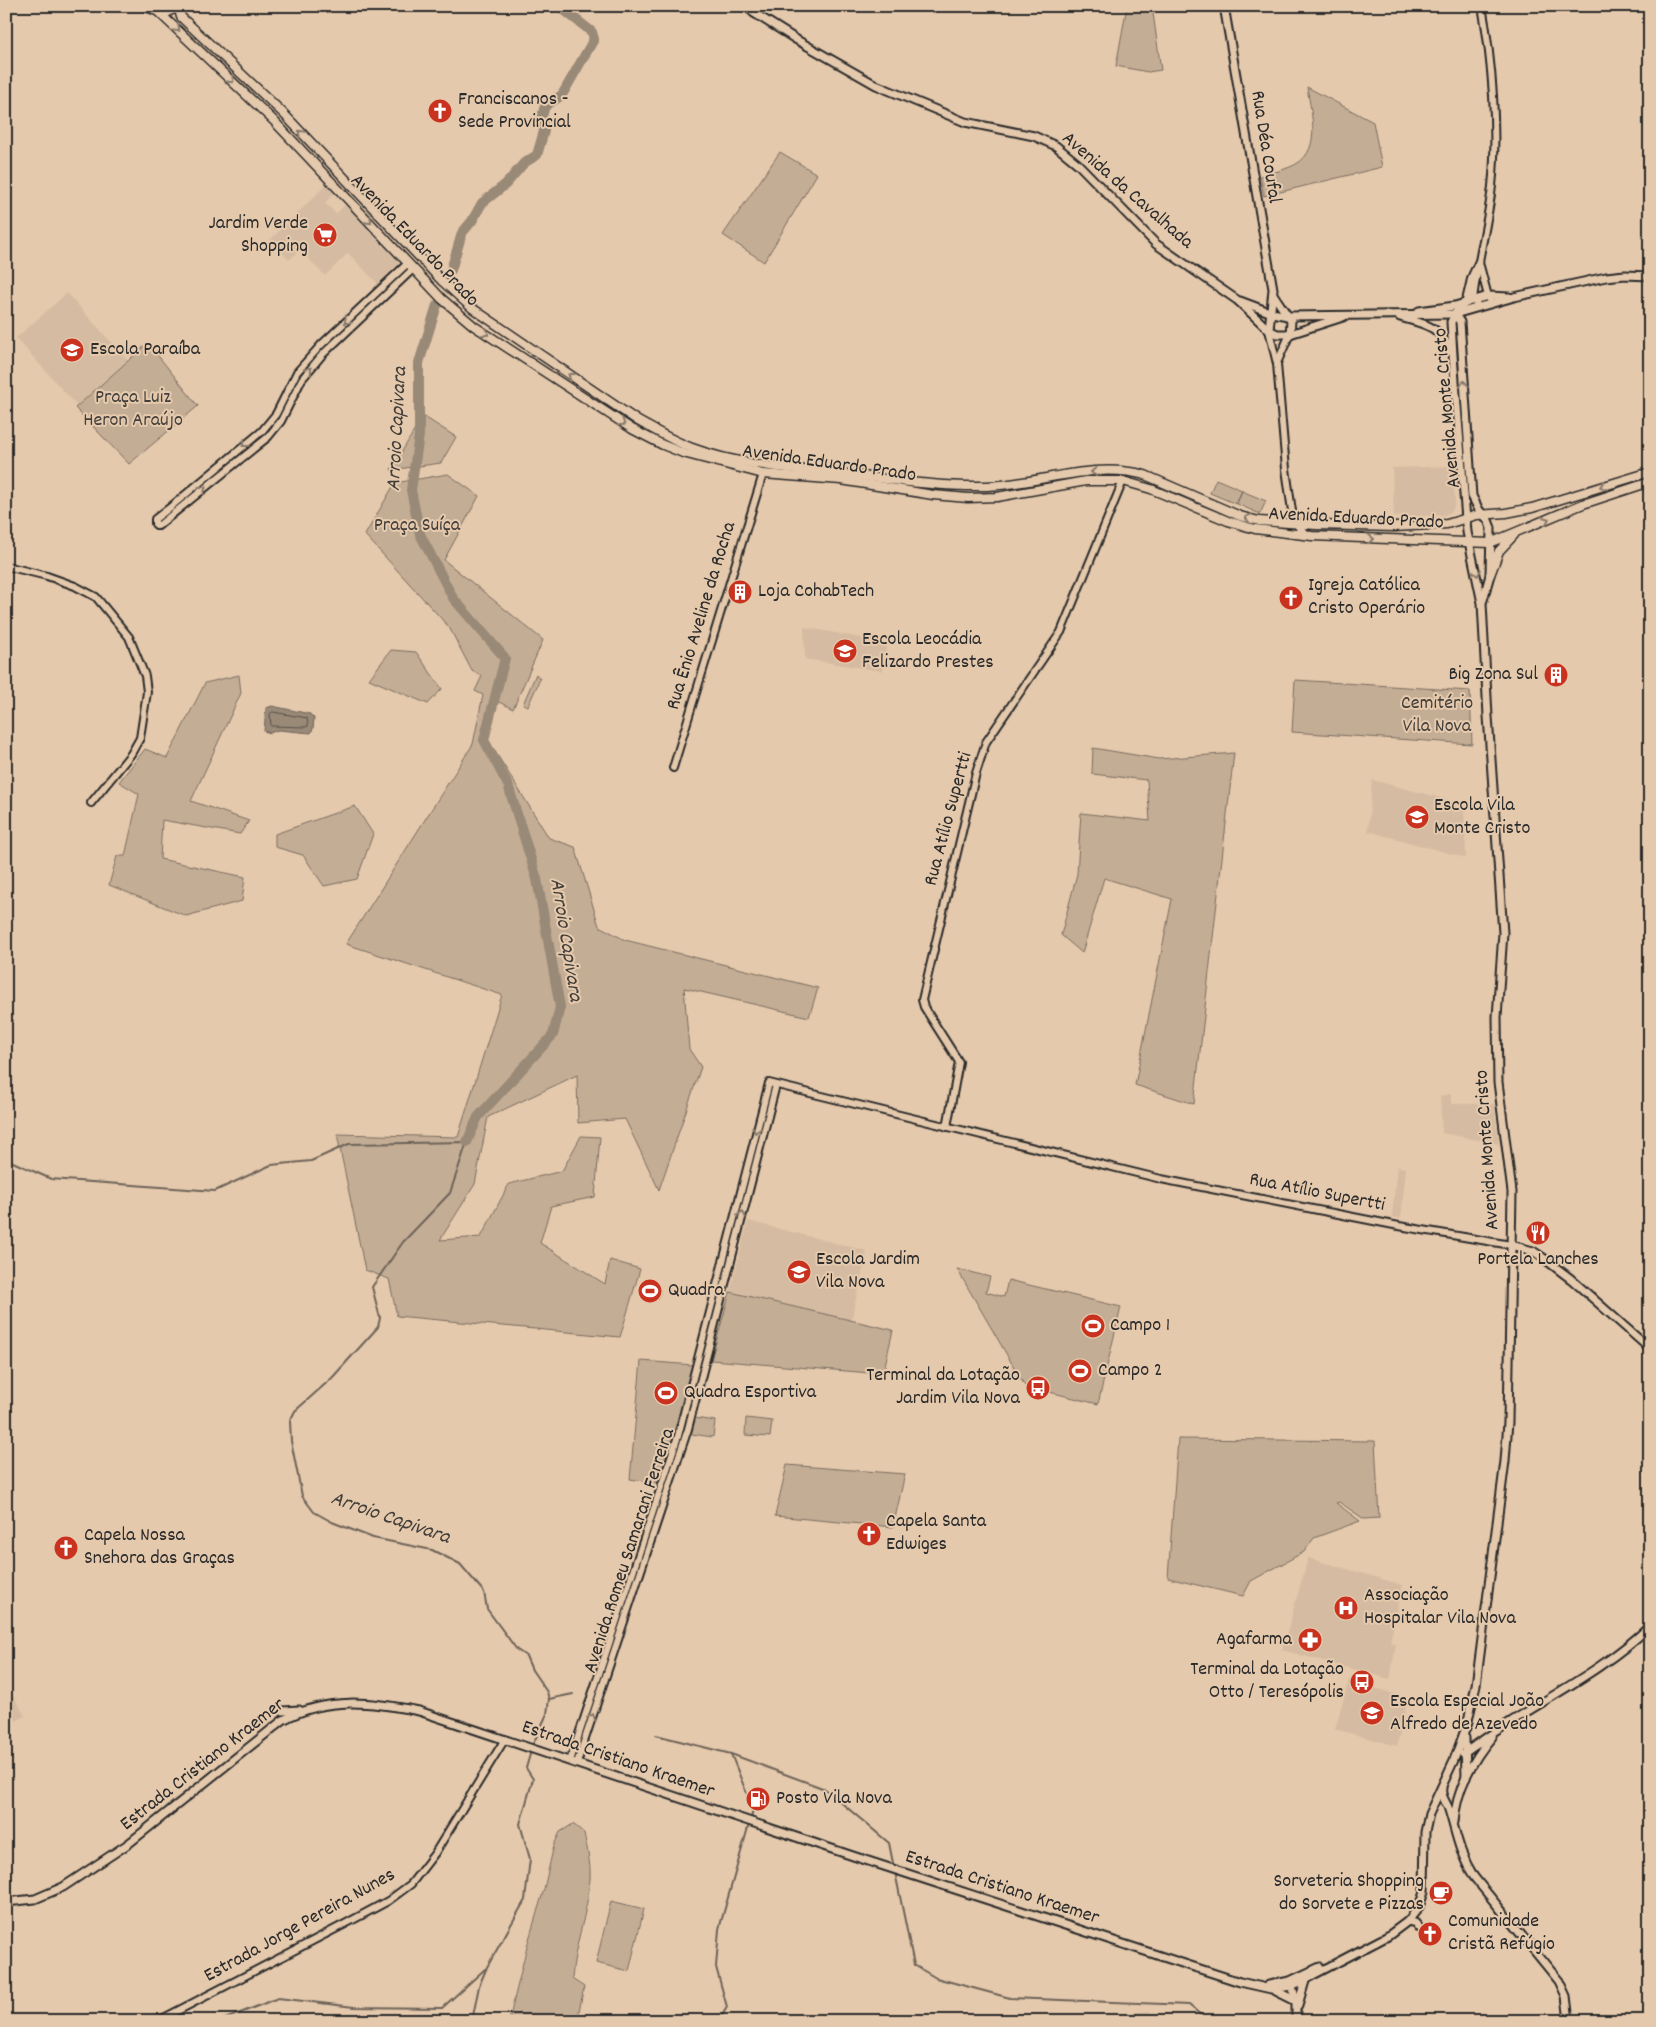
<svg xmlns="http://www.w3.org/2000/svg" width="1656" height="2027" viewBox="0 0 1656 2027" font-family="Dekko,sans-serif">
<style>
.built{fill:#d5bba1}
.green{fill:#c4ad95;stroke:#786c60}
.water{fill:#998977;stroke:#6d6359}
.lines{fill:none;stroke-linecap:round;stroke-linejoin:round}
.shore{stroke:#575149;stroke-width:1}
.stream{stroke:#6d6359;stroke-width:2}
.river{stroke:#998977;stroke-width:10}
.tertiary-casing{stroke:#2b2b2b;stroke-width:10}
.secondary-casing{stroke:#2b2b2b;stroke-width:11}
.primary-casing{stroke:#2b2b2b;stroke-width:11}
.tertiary{stroke:#e5c9ac;stroke-width:6}
.secondary{stroke:#e5c9ac;stroke-width:7}
.primary{stroke:#e5c9ac;stroke-width:8}
.oneway{stroke:#887a6c}
.labels{text-anchor:middle;dominant-baseline:central;stroke-width:4;stroke-linejoin:round;paint-order:stroke}
.poi-label{font-size:20px;fill:#2b2b2b;stroke:#e5c9ac;text-anchor:start}
.street-label{font-size:20px;fill:#2b2b2b;stroke:#e5c9ac}
.park-label{font-size:20px;fill:#423e3b;stroke:#e5c9ac}
.water-label{font-size:21px;font-style:italic;fill:#413e3a;stroke:#e5c9ac}
</style>
<rect width="100%" height="100%" fill="#e5c9ac"/>
<filter id="ink" filterUnits="userSpaceOnUse"><feTurbulence type="fractalNoise" baseFrequency=".02" numOctaves="2"/><feDisplacementMap in="SourceGraphic" scale="10" xChannelSelector="R" yChannelSelector="G"/><feConvolveMatrix kernelMatrix="1 2 1 2 8 2 1 2 1" color-interpolation-filters="sRGB"/></filter>
<g filter="url(#ink)">
<g class="built">
<polygon points="327,184 335,192 325,203 336,214 346,204 401,261 378,284 348,253 325,276 305,255 308,252 303,247 289,260 270,240"/>
<polygon points="67,293 128,361 77,406 16,338"/>
<polygon points="1453,466 1455,504 1452,511 1445,515 1394,517 1392,468"/>
<polygon points="804,627 887,643 882,671 805,659"/>
<polygon points="1372,780 1464,804 1466,858 1368,831"/>
<polygon points="1451,1094 1451,1104 1494,1104 1499,1144 1442,1133 1440,1096"/>
<polygon points="1397,1167 1406,1168 1401,1218 1392,1217"/>
<polygon points="748,1221 867,1251 851,1321 730,1292"/>
<polygon points="1308,1558 1403,1585 1390,1642 1396,1644 1390,1679 1282,1650"/>
<polygon points="1349,1680 1408,1698 1397,1746 1335,1729"/>
<polygon points="6,1683 25,1716 6,1726"/>
<polygon points="1150,2011 1151,2021 1111,2021 1112,2014"/>
</g>
<g class="green">
<polygon points="1127,6 1152,6 1161,70 1148,72 1116,66"/>
<path d="M 1307,87 L 1373,122 L 1382,167 L 1264,196 L 1260,176 C 1270,173 1281,171 1290,167 C 1324,154 1311,114 1307,87 Z"/>
<polygon points="780,152 817,174 764,262 723,235"/>
<polygon points="148,343 198,406 129,464 75,408"/>
<polygon points="423,416 456,437 441,463 391,470"/>
<polygon points="448,474 479,496 444,560 543,640 513,709 497,701 488,740 549,838 575,847 599,926 625,940 818,988 809,1017 684,988 689,1049 701,1067 659,1190 625,1119 578,1123 577,1075 488,1117 475,1184 440,1240 481,1237 509,1184 562,1171 581,1136 600,1137 595,1197 551,1206 540,1243 605,1284 610,1260 640,1269 620,1337 397,1316 389,1279 365,1270 337,1134 458,1137 502,995 346,944 473,744 483,695 475,691 482,676 472,671 449,627 365,535 395,483"/>
<polygon points="1216,479 1242,490 1236,504 1210,493"/>
<polygon points="1242,491 1266,501 1260,514 1237,504"/>
<polygon points="391,650 416,652 442,689 428,704 369,679"/>
<polygon points="536,674 540,679 528,706 523,704"/>
<polygon points="239,675 241,693 191,801 249,821 240,834 162,820 160,859 245,877 242,901 186,916 109,885 117,856 125,856 139,794 119,782 145,749 167,758 205,683"/>
<polygon points="1295,680 1470,691 1472,744 1292,732"/>
<polygon points="1093,748 1159,759 1234,753 1194,1104 1135,1085 1172,899 1104,878 1082,953 1061,935 1077,874 1081,813 1150,821 1147,780 1092,774"/>
<polygon points="355,806 373,834 357,879 324,886 303,855 275,847 275,834"/>
<polygon points="957,1269 990,1277 986,1292 1004,1297 1008,1280 1121,1307 1098,1404 1025,1386"/>
<polygon points="643,1284 660,1290 658,1299 640,1293"/>
<polygon points="730,1292 893,1330 883,1374 711,1360"/>
<polygon points="641,1361 693,1365 673,1444 658,1483 630,1479"/>
<polygon points="695,1418 715,1421 713,1437 691,1434"/>
<polygon points="746,1418 772,1421 770,1437 745,1435"/>
<polygon points="1178,1439 1375,1441 1379,1518 1364,1519 1339,1502 1336,1503 1360,1521 1314,1538 1304,1552 1251,1581 1243,1596 1168,1578"/>
<polygon points="787,1465 905,1474 893,1527 775,1516"/>
<path d="M 573,1824 L 584,1833 C 587,1848 591,1864 590,1879 C 588,1913 574,1945 572,1979 L 584,1987 L 577,2021 L 509,2021 L 527,1946 L 544,1889 L 554,1845 L 560,1832 Z"/>
<polygon points="611,1901 644,1909 629,1971 596,1963"/>
</g>
<polygon class="water" points="272,706 310,714 314,718 313,729 311,733 278,730 270,733 264,731 266,708"/>
<g class="lines">
<polygon class="shore" points="273,712 307,718 308,726 306,727 271,726 270,714"/>
<g class="stream">
<polyline points="6,1159 51,1179 215,1191 271,1165 311,1161 349,1144 467,1142 450,1193 403,1242 372,1287 380,1318 378,1327 332,1378 295,1411 290,1421 291,1441 302,1496 314,1512 332,1522 373,1538 432,1550 460,1564 484,1592 487,1609 517,1650 526,1656 532,1670 547,1692 549,1699 547,1714 533,1744"/>
<polyline points="549,1699 573,1694"/>
<polyline points="656,1735 731,1754 825,1789 889,1843 894,1868"/>
<polyline points="731,1754 753,1809 751,1819"/>
<polyline points="895,1872 914,1965 936,1978 1010,1998 1189,2005 1208,2021"/>
<polyline points="220,2021 278,1998 354,2007 442,2008 485,1969"/>
<polyline points="472,2021 479,1986 487,1967 525,1900 530,1859 520,1824 533,1779 526,1768 531,1751"/>
<polyline points="719,2021 727,2007 716,1967 719,1929 749,1824"/>
</g>
<g class="river">
<polyline points="451,270 462,233 472,221 482,203 506,184 524,163 537,155 544,131 542,116 545,106 562,95 594,39 592,32 564,10 563,6"/>
<polyline points="437,305 419,363 419,435 411,490 420,534 453,598 505,658 484,740 508,785 537,879 560,1007 553,1035 478,1117 467,1142"/>
</g>
<defs>
<g id="tertiary">
<polyline points="408,263 321,345 297,372 276,414 262,431 168,509 155,519 155,524 158,526 268,437 281,421 302,379 322,355 413,269"/>
<polyline points="1480,266 1489,300"/>
<path d="M 1479,307 L 1473,300 C 1477,262 1488,224 1492,186 C 1498,131 1492,60 1482,6"/>
<polyline points="1269,330 1277,364 1286,469 1293,518 1299,528 1309,535"/>
<polyline points="1277,363 1290,334"/>
<polyline points="6,566 47,576 75,586 96,597 129,637 145,676 147,692 140,738 131,754 91,803"/>
<polyline points="673,768 763,474"/>
<polyline points="947,1127 959,1062 924,1007 922,1000 976,773 986,742 1061,632 1123,481"/>
<polyline points="570,1761 678,1436 769,1083 1161,1179 1399,1226 1511,1245"/>
<polyline points="577,1763 688,1429 776,1085"/>
<polyline points="158,2021 345,1924 388,1901 411,1884 435,1853 505,1739"/>
</g>
<g id="secondary">
<polyline points="747,6 754,13 797,40 876,85 965,122 1034,136 1056,146 1078,164 1156,244 1237,300 1269,330 1277,334 1290,334 1343,317"/>
<polyline points="1224,6 1273,289 1269,330"/>
<polyline points="1273,294 1291,321 1290,334"/>
<polyline points="1240,301 1272,313 1288,316 1455,314 1514,297 1606,277 1625,275 1650,276"/>
<polyline points="1466,303 1472,277 1479,262"/>
<polyline points="1464,304 1457,311 1451,322 1453,356 1467,532 1482,603 1488,716 1503,933 1497,1017 1498,1082 1512,1192 1508,1422 1505,1461 1476,1685 1467,1725"/>
<polyline points="1419,311 1455,306 1488,296 1509,297"/>
<polyline points="1455,314 1460,322 1472,496 1479,510 1488,520 1491,528 1490,575 1483,600"/>
<path d="M 1400,317 C 1425,324 1439,325 1450,351"/>
<polyline points="1511,1245 1533,1251 1542,1257 1571,1279 1650,1349"/>
<polyline points="283,1711 299,1710"/>
<polyline points="1465,1738 1466,1778"/>
<path d="M 1463,1754 C 1476,1745 1488,1736 1501,1728 C 1552,1695 1606,1668 1650,1626"/>
<path d="M 1442,1788 C 1440,1797 1447,1802 1449,1810 C 1457,1836 1459,1853 1474,1877 L 1559,1981 L 1566,1996 L 1569,2021"/>
<path d="M 1454,1822 C 1456,1791 1472,1760 1492,1737"/>
<path d="M 6,1902 L 35,1899 L 63,1887 L 128,1844 L 283,1720 C 328,1696 371,1702 419,1711 L 856,1857 L 1240,1982 L 1271,1989 L 1292,1986 L 1388,1936 L 1408,1921 L 1419,1907 L 1424,1892 L 1425,1832 L 1429,1814 L 1454,1760 L 1468,1722"/>
<polyline points="1408,1921 1415,1923 1419,1928"/>
<polyline points="1291,1983 1296,2001 1296,2021"/>
<polyline points="1269,1985 1290,1981 1320,1967"/>
<polyline points="1276,1991 1296,2001"/>
<polyline points="1298,2005 1305,1981"/>
</g>
<g id="primary">
<polyline points="144,6 165,14 178,6"/>
<polyline points="152,6 273,120 442,299 474,326 632,429 663,445 683,453 763,474 841,480 933,495 968,498 997,497 1086,481 1123,481 1151,489 1228,521 1255,529 1312,536 1490,543 1583,504 1650,482"/>
<path d="M 178,6 L 181,17 L 283,113 L 442,281 L 472,308 L 638,421 C 656,431 673,441 692,448 C 746,468 806,469 863,476 C 904,482 946,487 987,486 C 1039,484 1093,461 1145,475 L 1240,516 L 1259,521 L 1316,525 L 1395,527 L 1447,524 L 1477,515 L 1506,513 L 1532,508 L 1650,472"/>
<polyline points="1490,575 1499,551 1514,535"/>
</g>
</defs>
<use href="#tertiary" class="tertiary-casing"/>
<use href="#secondary" class="secondary-casing"/>
<use href="#primary" class="primary-casing"/>
<use href="#tertiary" class="tertiary"/>
<use href="#secondary" class="secondary"/>
<use href="#primary" class="primary"/>
</g>
<defs><path id="oneway-chevron" d="M-2-3.5L2.5 0L-2 3.5" fill="none" stroke-width="1.6" stroke-linecap="round" stroke-linejoin="round" transform="scale(1.25)"/></defs>
<g class="oneway">
<use href="#oneway-chevron" transform="translate(177 29) rotate(42)"/>
<use href="#oneway-chevron" transform="translate(231 80) rotate(44)"/>
<use href="#oneway-chevron" transform="translate(301 133) rotate(-133)"/>
<use href="#oneway-chevron" transform="translate(369 221) rotate(47)"/>
<use href="#oneway-chevron" transform="translate(347 321) rotate(137)"/>
<use href="#oneway-chevron" transform="translate(486 333) rotate(33)"/>
<use href="#oneway-chevron" transform="translate(309 370) rotate(-50)"/>
<use href="#oneway-chevron" transform="translate(571 376) rotate(-146)"/>
<use href="#oneway-chevron" transform="translate(1464 384) rotate(-94)"/>
<use href="#oneway-chevron" transform="translate(622 423) rotate(33)"/>
<use href="#oneway-chevron" transform="translate(245 444) rotate(142)"/>
<use href="#oneway-chevron" transform="translate(1094 472) rotate(178)"/>
<use href="#oneway-chevron" transform="translate(1603 486) rotate(163)"/>
<use href="#oneway-chevron" transform="translate(203 489) rotate(-37)"/>
<use href="#oneway-chevron" transform="translate(1248 518) rotate(-165)"/>
<use href="#oneway-chevron" transform="translate(1546 520) rotate(-24)"/>
<use href="#oneway-chevron" transform="translate(1371 539) rotate(2)"/>
<use href="#oneway-chevron" transform="translate(1477 573) rotate(79)"/>
<use href="#oneway-chevron" transform="translate(756 1130) rotate(105)"/>
<use href="#oneway-chevron" transform="translate(742 1214) rotate(-76)"/>
<use href="#oneway-chevron" transform="translate(592 1717) rotate(-71)"/>
</g>
</g>
<defs>
<symbol id="church-disc" viewBox="-11 -11 22 22"><circle r="9.5" fill="#c8321e" stroke="#e5c9ac"/><path d="M-1.2-6h2.4v3.5h3.3v2.4h-3.3V6h-2.4V-.1h-3.3v-2.4h3.3Z" fill="#fff"/></symbol>
<symbol id="supermarket-disc" viewBox="-11 -11 22 22"><circle r="9.5" fill="#c8321e" stroke="#e5c9ac"/><path d="M-6-5.5h2.5l.6 2H6L4.5 2H-2.5L-4.4-4H-6ZM-1.5 3.2a1.3 1.3 0 1 0 .1 0ZM3 3.2a1.3 1.3 0 1 0 .1 0Z" fill="#fff"/></symbol>
<symbol id="school-disc" viewBox="-11 -11 22 22"><circle r="9.5" fill="#c8321e" stroke="#e5c9ac"/><path d="M0-5L7-2L0 1L-7-2ZM-4 1L0 2.5L4 1V4Q0 6-4 4Z" fill="#fff"/></symbol>
<symbol id="building-disc" viewBox="-11 -11 22 22"><circle r="9.5" fill="#c8321e" stroke="#e5c9ac"/><path d="M-4-6H4V6H1V3H-1V6H-4ZM-2.5-4.3h1.7v1.8h-1.7ZM.8-4.3h1.7v1.8H.8ZM-2.5-1h1.7V.8h-1.7ZM.8-1h1.7V.8H.8Z" fill="#fff"/></symbol>
<symbol id="restaurant-disc" viewBox="-11 -11 22 22"><circle r="9.5" fill="#c8321e" stroke="#e5c9ac"/><path d="M-5-6h1v4h1v-4h1v4h1v-4h1v5L-1.5 .5V6h-2V.5L-5-1ZM5-6V6H3V1.5H1.5Q1.5-4 5-6Z" fill="#fff"/></symbol>
<symbol id="stadium-disc" viewBox="-11 -11 22 22"><circle r="9.5" fill="#c8321e" stroke="#e5c9ac"/><path d="M0-5a6.5 5 0 1 0 0 10a6.5 5 0 1 0 0-10ZM-3.5-1.8h7v3.6h-7Z" fill="#fff"/></symbol>
<symbol id="bus-disc" viewBox="-11 -11 22 22"><circle r="9.5" fill="#c8321e" stroke="#e5c9ac"/><path d="M-5-6H5V4H4V6H2V4H-2V6H-4V4H-5ZM-3.5-4V0h7V-4ZM-3.5 1.2v1.5H-2V1.2ZM2 1.2v1.5H3.5V1.2Z" fill="#fff"/></symbol>
<symbol id="hospital-disc" viewBox="-11 -11 22 22"><circle r="9.5" fill="#c8321e" stroke="#e5c9ac"/><path d="M-5-5h3v3.5h4V-5h3V5h-3V1.5h-4V5h-3Z" fill="#fff"/></symbol>
<symbol id="pharmacy-disc" viewBox="-11 -11 22 22"><circle r="9.5" fill="#c8321e" stroke="#e5c9ac"/><path d="M-2-6h4v4h4v4h-4v4h-4v-4h-4v-4h4Z" fill="#fff"/></symbol>
<symbol id="fuel-disc" viewBox="-11 -11 22 22"><circle r="9.5" fill="#c8321e" stroke="#e5c9ac"/><path d="M-5.5-6h7V0h2V4h1.3V-2.5L3-4.5l.8-.8L6-3V5H2.5V1h-1V6h-7ZM-4.2-4.7v3.2H.2V-4.7Z" fill="#fff"/></symbol>
<symbol id="cafe-disc" viewBox="-11 -11 22 22"><circle r="9.5" fill="#c8321e" stroke="#e5c9ac"/><path d="M-5.5-4.5H6V0H3Q3 3.5 0 3.5H-2.5Q-5.5 3.5-5.5 0ZM3-3.2v2h1.7v-2ZM-6 4.5H4V6H-6Z" fill="#fff"/></symbol>
</defs>
<g fill-rule="evenodd">
<use href="#church-disc" x="426" y="97" width="28" height="28"/>
<use href="#supermarket-disc" x="311" y="221" width="28" height="28"/>
<use href="#school-disc" x="58" y="336" width="28" height="28"/>
<use href="#building-disc" x="726" y="578" width="28" height="28"/>
<use href="#church-disc" x="1277" y="584" width="28" height="28"/>
<use href="#school-disc" x="831" y="637" width="28" height="28"/>
<use href="#building-disc" x="1542" y="661" width="28" height="28"/>
<use href="#school-disc" x="1403" y="803" width="28" height="28"/>
<use href="#restaurant-disc" x="1524" y="1219" width="28" height="28"/>
<use href="#school-disc" x="785" y="1258" width="28" height="28"/>
<use href="#stadium-disc" x="636" y="1277" width="28" height="28"/>
<use href="#stadium-disc" x="1079" y="1312" width="28" height="28"/>
<use href="#stadium-disc" x="1066" y="1357" width="28" height="28"/>
<use href="#bus-disc" x="1024" y="1374" width="28" height="28"/>
<use href="#stadium-disc" x="652" y="1379" width="28" height="28"/>
<use href="#church-disc" x="855" y="1520" width="28" height="28"/>
<use href="#church-disc" x="52" y="1534" width="28" height="28"/>
<use href="#hospital-disc" x="1332" y="1594" width="28" height="28"/>
<use href="#pharmacy-disc" x="1296" y="1626" width="28" height="28"/>
<use href="#bus-disc" x="1348" y="1668" width="28" height="28"/>
<use href="#school-disc" x="1358" y="1699" width="28" height="28"/>
<use href="#fuel-disc" x="744" y="1785" width="28" height="28"/>
<use href="#cafe-disc" x="1427" y="1879" width="28" height="28"/>
<use href="#church-disc" x="1416" y="1920" width="28" height="28"/>
</g>
<g class="labels">
<g class="poi-label">
<text x="458" y="100">Franciscanos -<tspan x="458" dy="23">Sede Provincial</tspan></text>
<text x="308" y="224" text-anchor="end">Jardim Verde<tspan x="308" dy="23">Shopping</tspan></text>
<text x="90" y="350">Escola Paraíba</text>
<text x="1308" y="586">Igreja Católica<tspan x="1308" dy="23">Cristo Operário</tspan></text>
<text x="758" y="592">Loja CohabTech</text>
<text x="862" y="640">Escola Leocádia<tspan x="862" dy="23">Felizardo Prestes</tspan></text>
<text x="1538" y="675" text-anchor="end">Big Zona Sul</text>
<text x="1434" y="806">Escola Vila<tspan x="1434" dy="23">Monte Cristo</tspan></text>
<text x="816" y="1260">Escola Jardim<tspan x="816" dy="23">Vila Nova</tspan></text>
<text x="1538" y="1260" text-anchor="middle">Portela Lanches</text>
<text x="668" y="1291">Quadra</text>
<text x="1110" y="1326">Campo 1</text>
<text x="1098" y="1371">Campo 2</text>
<text x="1020" y="1376" text-anchor="end">Terminal da Lotação<tspan x="1020" dy="23">Jardim Vila Nova</tspan></text>
<text x="684" y="1393">Quadra Esportiva</text>
<text x="886" y="1522">Capela Santa<tspan x="886" dy="23">Edwiges</tspan></text>
<text x="84" y="1536">Capela Nossa<tspan x="84" dy="23">Snehora das Graças</tspan></text>
<text x="1364" y="1596">Associação<tspan x="1364" dy="23">Hospitalar Vila Nova</tspan></text>
<text x="1292" y="1640" text-anchor="end">Agafarma</text>
<text x="1344" y="1670" text-anchor="end">Terminal da Lotação<tspan x="1344" dy="23">Otto / Teresópolis</tspan></text>
<text x="1390" y="1702">Escola Especial João<tspan x="1390" dy="23">Alfredo de Azevedo</tspan></text>
<text x="776" y="1799">Posto Vila Nova</text>
<text x="1424" y="1882" text-anchor="end">Sorveteria Shopping<tspan x="1424" dy="23">do Sorvete e Pizzas</tspan></text>
<text x="1448" y="1922">Comunidade<tspan x="1448" dy="23">Cristã Refúgio</tspan></text>
</g>
<g class="street-label">
<text transform="translate(1265 147) rotate(81)">Rua Déa Coufal</text>
<text transform="translate(1127 191) rotate(41)">Avenida da Cavalhada</text>
<text transform="translate(414 241) rotate(46)">Avenida Eduardo Prado</text>
<text transform="translate(1448 408) rotate(-95)">Avenida Monte Cristo</text>
<text transform="translate(829 464) rotate(8)">Avenida Eduardo Prado</text>
<text transform="translate(1356 519) rotate(3)">Avenida Eduardo Prado</text>
<text transform="translate(702 616) rotate(-73)">Rua Ênio Aveline da Rocha</text>
<text transform="translate(949 819) rotate(-75)">Rua Atílio Supertti</text>
<text transform="translate(1488 1150) rotate(-94)">Avenida Monte Cristo</text>
<text transform="translate(1317 1193) rotate(11)">Rua Atílio Supertti</text>
<text transform="translate(630 1551) rotate(-72)">Avenida Romeu Samarani Ferreira</text>
<text transform="translate(618 1760) rotate(19)">Estrada Cristiano Kraemer</text>
<text transform="translate(203 1765) rotate(-38)">Estrada Cristiano Kraemer</text>
<text transform="translate(1002 1888) rotate(18)">Estrada Cristiano Kraemer</text>
<text transform="translate(300 1926) rotate(-29)">Estrada Jorge Pereira Nunes</text>
</g>
<g class="park-label">
<text x="133" y="398">Praça Luiz<tspan x="133" dy="23">Heron Araújo</tspan></text>
<text x="417" y="526">Praça Suíça</text>
<text x="1437" y="704">Cemitério<tspan x="1437" dy="23">Vila Nova</tspan></text>
</g>
<g class="water-label">
<text transform="translate(398 429) rotate(-87)">Arroio Capivara</text>
<text transform="translate(565 940) rotate(81)">Arroio Capivara</text>
<text transform="translate(390 1519) rotate(19)">Arroio Capivara</text>
</g>
</g>
<rect width="1656" height="2027" fill="none" stroke="#e5c9ac" stroke-width="25"/>
<rect x="12" y="12" width="1631" height="2002" fill="none" stroke="#2b2b2b" stroke-width="2" filter="url(#ink)"/>
</svg>
